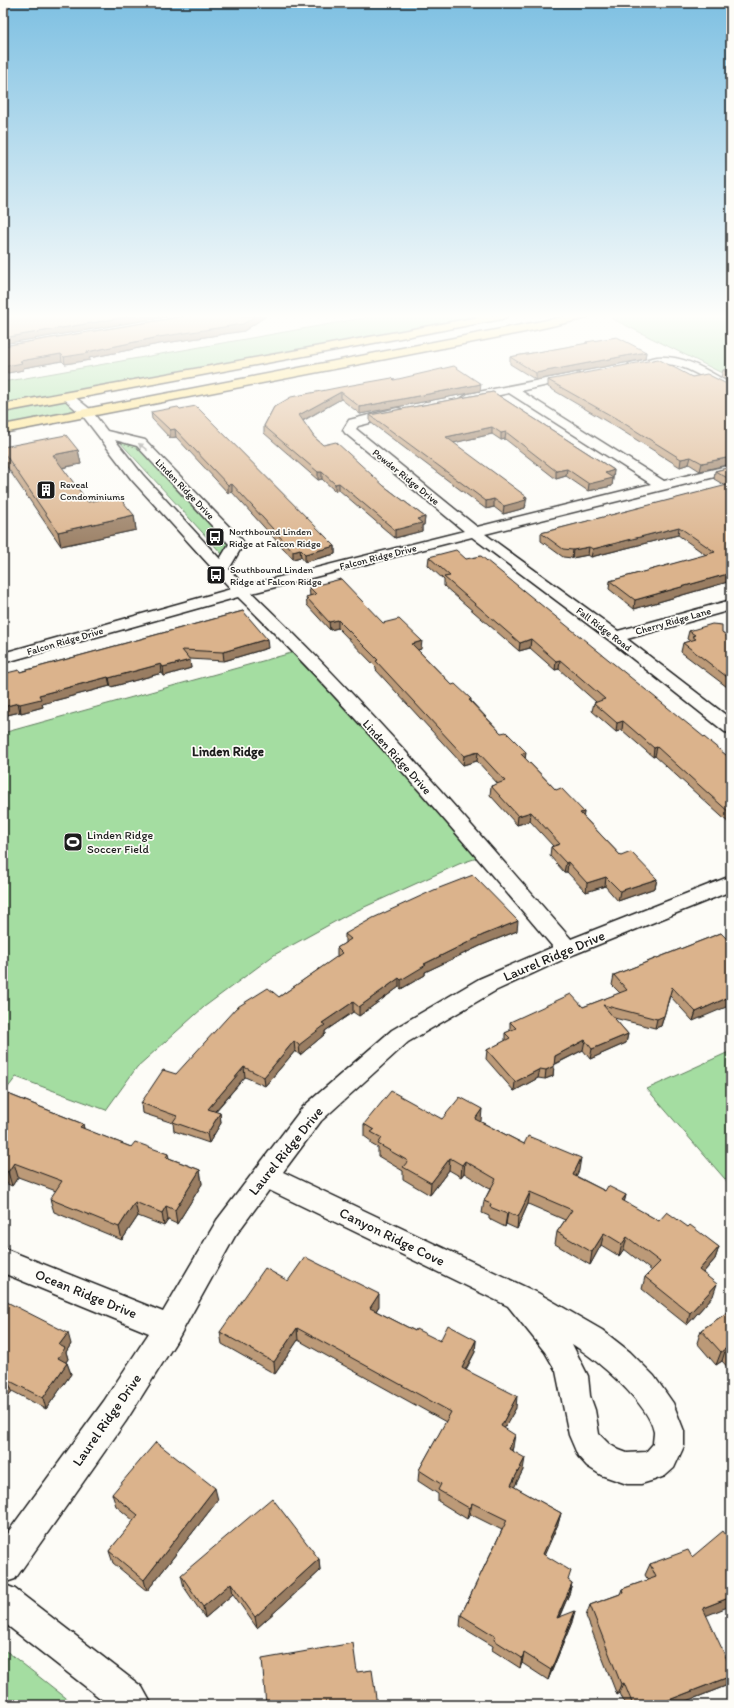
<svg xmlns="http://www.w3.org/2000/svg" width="734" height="1708" viewBox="0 0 734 1708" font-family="Itim,sans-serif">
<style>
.green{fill:#a4dda1;stroke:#607c5e}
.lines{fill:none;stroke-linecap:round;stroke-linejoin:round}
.street-casing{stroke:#1c1c1c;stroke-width:3}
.primary-casing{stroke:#1c1c1c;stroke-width:3}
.street{fill:#fdfcf7;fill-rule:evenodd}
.primary{fill:#fde080;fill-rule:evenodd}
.wall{fill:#bc9a78;stroke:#1c1c1c}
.shaded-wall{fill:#997d62;stroke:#1c1c1c}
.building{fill:#dbb38c;stroke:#1c1c1c}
.oneway{fill:#989794}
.labels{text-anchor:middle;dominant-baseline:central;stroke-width:3.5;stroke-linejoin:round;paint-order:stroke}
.far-street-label{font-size:10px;fill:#1c1c1c;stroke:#fdfcf7}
.far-poi-label{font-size:10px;fill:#1c1c1c;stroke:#fdfcf7;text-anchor:start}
.street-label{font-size:12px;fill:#1c1c1c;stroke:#fdfcf7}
.poi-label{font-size:12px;fill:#1c1c1c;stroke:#fdfcf7;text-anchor:start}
.neighbourhood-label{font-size:13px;font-weight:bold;fill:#1c1c1c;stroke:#fdfcf7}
.near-street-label{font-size:14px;fill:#1c1c1c;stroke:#fdfcf7}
</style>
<rect width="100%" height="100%" fill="#fdfcf7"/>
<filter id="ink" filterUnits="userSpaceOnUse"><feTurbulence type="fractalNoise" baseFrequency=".025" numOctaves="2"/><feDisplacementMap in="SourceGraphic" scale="8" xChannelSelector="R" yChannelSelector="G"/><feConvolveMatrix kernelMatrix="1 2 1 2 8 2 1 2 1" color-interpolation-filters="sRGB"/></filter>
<g filter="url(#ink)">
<g class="green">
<polygon points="375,316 502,316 68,396 87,413 3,429 3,382"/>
<polygon points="618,316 731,316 731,374 726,375 611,318"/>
<polygon points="118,440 141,443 228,543 223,555"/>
<polygon points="302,650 486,855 459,864 347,915 274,955 204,1007 137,1067 106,1110 16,1077 3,1094 3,733"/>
<polygon points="731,1051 731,1186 647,1089"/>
<polygon points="3,1650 9,1653 75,1705 3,1705"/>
</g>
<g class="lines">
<defs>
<g id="street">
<path d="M 657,357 C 685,355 708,371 731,384 L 731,392 C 722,390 714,384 706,379 C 677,362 666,361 634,368 L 628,365 L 630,363 Z"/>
<path d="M 575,373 L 579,374 L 581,376 L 579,378 L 521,391 L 664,481 L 731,465 L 731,473 L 485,534 L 618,631 L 731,600 L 731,610 L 627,639 L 731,719 L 731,733 L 725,732 L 609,640 L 472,537 L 252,593 C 365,701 468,821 571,939 L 731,876 L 731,891 L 575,954 L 495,991 L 408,1042 L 321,1121 L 283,1172 L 538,1293 L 602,1330 L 630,1352 L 654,1376 L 673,1403 L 684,1431 L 684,1446 L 674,1468 L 665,1476 L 654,1480 L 641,1484 L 627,1484 L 601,1475 L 587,1466 L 578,1456 L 569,1435 L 556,1371 L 545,1352 L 508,1306 L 269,1190 L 235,1236 L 179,1337 L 126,1421 L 15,1579 L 3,1583 L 3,1539 L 104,1401 L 149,1333 L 3,1273 L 3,1248 L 163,1312 L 217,1220 L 303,1107 L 392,1030 L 479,979 L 553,947 C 451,827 350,706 238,597 L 3,663 L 3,653 L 231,589 L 132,480 L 83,416 L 61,396 L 63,394 L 71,394 L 91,410 L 107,431 L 145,440 L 242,540 L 244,543 L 229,569 L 244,586 L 464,531 L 345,433 L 343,430 L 349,420 L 397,408 L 401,409 L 403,412 L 401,415 L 358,426 L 356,429 L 477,527 L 651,484 L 509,393 L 468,402 L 462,398 L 468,394 ZM 115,440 L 137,446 L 229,544 L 220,559 L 142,474 ZM 572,1344 C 596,1359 649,1403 654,1432 C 654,1436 653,1440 653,1444 L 646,1452 L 627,1453 L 619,1450 L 609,1444 L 599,1434 L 595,1410 L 590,1396 L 588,1376 Z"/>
<polygon points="3,1584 15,1589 142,1687 152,1705 109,1705 3,1622"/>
</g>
<g id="primary">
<polygon points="484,316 508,316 502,319 3,412 3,404"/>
<polygon points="568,316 589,316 587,318 525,332 3,433 3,425"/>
</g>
</defs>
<use href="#street" class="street-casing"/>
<use href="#primary" class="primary-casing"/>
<use href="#street" class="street"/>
<use href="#primary" class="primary"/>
</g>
<g class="wall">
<polygon points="186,316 266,316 244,331 159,344 89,358 90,360 65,364 62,361 23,368 23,370 3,374 3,346"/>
<polygon points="586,342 646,352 645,359 536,380 510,364 510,357 585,344"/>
<polygon points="731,369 731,382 721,377 723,370"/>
<polygon points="692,377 731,386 700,471 689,464 680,467 616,427 548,387 548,380"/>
<polygon points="394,380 480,391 360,414 341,399 303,421 314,437 323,445 384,486 425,517 424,525 422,525 422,531 395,538 339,490 335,491 322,479 318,480 264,433 264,426 274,407"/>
<polygon points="493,392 614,470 612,486 588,491 566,476 556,479 505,439 501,440 492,434 453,443 526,505 525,508 503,514 494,507 486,509 370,422 370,415"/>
<polygon points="151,412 335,546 335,554 305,562 301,557 293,559 232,492 228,493 176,437 170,438 152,419"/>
<polygon points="3,447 78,450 81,464 62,468 88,502 134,515 136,530 61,546 3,461"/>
<polygon points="731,467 731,581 634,609 609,589 610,581 706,555 678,535 591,557 588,555 572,558 563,557 541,541 541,533 726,486 714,479 715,471"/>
<polygon points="429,557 466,559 731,759 731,825 655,756 653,757 622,730 616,732 592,711 594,703 596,702 559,669 555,670 530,648 519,651 444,586 444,580 428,565"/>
<polygon points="309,587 383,623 421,649 418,650 452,685 471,699 471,701 501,733 526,752 525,758 556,790 584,812 583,816 621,856 657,879 655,888 618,901 605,886 586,892 567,872 564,872 550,856 551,847 553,846 530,821 517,825 490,795 491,786 498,784 477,761 463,765 376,670 376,667 338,628 330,630 307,605 306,597 310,596"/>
<polygon points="243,611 268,648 224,661 189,659 191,668 164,676 162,673 111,687 110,686 42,704 43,707 21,713 20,712 3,716 20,672"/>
<polygon points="689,631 722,632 731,639 731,690 681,652 683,643 690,641 687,639"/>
<polygon points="517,931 482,945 425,972 425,975 401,989 399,987 359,1016 353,1012 325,1031 325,1034 300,1055 295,1051 265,1086 245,1077 215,1112 220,1113 221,1123 209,1143 174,1131 173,1123 142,1113 141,1103 176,1074 279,997 337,957 337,948 345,943 345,934"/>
<polygon points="721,933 693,1021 670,996 661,1026 655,1028 614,1018 628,1034 626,1043 590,1059 583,1050 554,1065 553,1076 545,1079 538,1078 514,1091 486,1059 487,1050 505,1041 505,1033 510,1031 510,1022 583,1007 620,993 612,985 614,975"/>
<polygon points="3,1092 83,1124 84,1129 131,1147 168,1154 169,1158 200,1170 202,1184 177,1224 168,1220 164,1226 138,1216 122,1240 54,1212 50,1199 56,1191 18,1177 12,1186 3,1182"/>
<polygon points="442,1119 481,1122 524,1144 579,1170 576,1176 605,1191 626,1195 624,1202 659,1221 688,1227 719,1247 715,1259 703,1273 713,1296 687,1325 642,1289 645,1277 652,1271 624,1249 619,1256 601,1245 590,1265 555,1244 557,1232 565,1220 528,1204 517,1229 506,1224 505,1227 489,1219 489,1216 482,1213 484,1201 490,1189 464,1173 461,1177 449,1170 430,1195 403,1179 403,1171 378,1156 378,1148 371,1144 371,1141 364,1136 364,1124"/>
<polygon points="288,1281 379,1306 376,1311 415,1331 440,1341 476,1340 475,1352 466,1370 516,1408 504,1428 513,1447 512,1451 523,1470 514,1487 561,1513 558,1524 544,1555 569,1581 572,1583 569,1594 559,1618 572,1622 548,1680 522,1663 520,1668 492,1650 493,1646 460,1626 461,1615 502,1530 470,1514 467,1519 438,1501 438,1494 418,1481 419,1470 446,1422 298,1340 275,1374 222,1344 220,1332"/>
<polygon points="3,1300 71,1344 66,1352 68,1359 66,1362 67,1363 71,1374 46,1409 12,1391 3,1403"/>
<polygon points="731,1310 731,1371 722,1361 716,1365 697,1343 701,1330"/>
<polygon points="112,1494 218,1500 147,1591 113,1563 109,1551 134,1521 116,1506"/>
<polygon points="731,1531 731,1605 706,1615 728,1685 677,1705 625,1705 620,1693 617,1695 586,1616 590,1605 620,1594 622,1589 648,1580 645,1575 650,1564 692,1557 726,1535"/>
<polygon points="319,1559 320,1571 257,1628 233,1594 205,1618 184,1587 181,1575"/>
</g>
<g class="shaded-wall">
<polygon points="132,316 172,316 3,344 3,338"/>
<polygon points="256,316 266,316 244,331 159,344 89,358 90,360 65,364 64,357 87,352 159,337"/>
<polygon points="646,352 645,359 536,380 536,373"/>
<polygon points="61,354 62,361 23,368 23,370 3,374 3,367 20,361"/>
<polygon points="481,384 480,391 360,414 360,407"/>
<polygon points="341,392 341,399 300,422 299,415"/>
<polygon points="492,427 492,434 445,445 446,437"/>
<polygon points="175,429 176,437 170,438 170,430"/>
<polygon points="506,432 505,439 501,440 501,433"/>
<polygon points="78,450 81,464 55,469 53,455"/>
<polygon points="691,457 689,464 680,467 681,459"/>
<polygon points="731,457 731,464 700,471 702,463"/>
<polygon points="567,469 566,476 556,479 556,471"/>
<polygon points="614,470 612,486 588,491 589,484 605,473"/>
<polygon points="318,472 322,472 322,479 318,480"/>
<polygon points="339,483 339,490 335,491 335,484"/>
<polygon points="232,484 232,492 228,493 228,485"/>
<polygon points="527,497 525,508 503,514 504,506"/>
<polygon points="494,499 494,507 486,509 486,501"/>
<polygon points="134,515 136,530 61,546 58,532"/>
<polygon points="425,517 424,525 422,525 422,531 395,538 395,530 417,519"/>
<polygon points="679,527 678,535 591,557 593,549"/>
<polygon points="335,546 335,554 305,562 305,554"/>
<polygon points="589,547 588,555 572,558 573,550"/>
<polygon points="300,549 301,557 293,559 293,551"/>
<polygon points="731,573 731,581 634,609 635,600"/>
<polygon points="338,620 338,628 330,630 329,622"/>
<polygon points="267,639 268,648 224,661 223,652"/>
<polygon points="531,639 530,648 519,651 520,643"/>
<polygon points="422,641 421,649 412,652 412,644"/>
<polygon points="190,660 191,668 164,676 163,667"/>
<polygon points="560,660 559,669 555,670 556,661"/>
<polygon points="161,664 162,673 111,687 109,678"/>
<polygon points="108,677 110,686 42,704 43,707 21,713 20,704 39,695"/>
<polygon points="18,703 20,712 3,716 3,707"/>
<polygon points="623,721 622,730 616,732 617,723"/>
<polygon points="657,747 655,756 653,757 654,748"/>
<polygon points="478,752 477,761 463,765 464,756"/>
<polygon points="526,752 525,761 521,754"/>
<polygon points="531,812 530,821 517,825 518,816"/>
<polygon points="584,812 583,821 580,813"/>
<polygon points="568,862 567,872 564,872 566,863"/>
<polygon points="606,877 605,886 586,892 587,883"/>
<polygon points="657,879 655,888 618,901 620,891"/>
<polygon points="518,921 517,931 482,945 425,972 425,975 401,989 401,980 424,964 483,935"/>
<polygon points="399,978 399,987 359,1016 359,1007"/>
<polygon points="672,987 661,1026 655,1028 657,1019"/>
<polygon points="731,996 731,1005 693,1021 696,1012"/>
<polygon points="353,1002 353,1012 325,1031 325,1034 300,1055 299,1045 322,1023"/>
<polygon points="628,1034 626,1043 590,1059 592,1049"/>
<polygon points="585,1040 583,1050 553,1065 555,1056"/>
<polygon points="294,1041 295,1051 265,1086 264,1077"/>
<polygon points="554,1066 553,1076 545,1079 546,1070"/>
<polygon points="244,1067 245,1077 209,1118 208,1109"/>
<polygon points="540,1069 538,1078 514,1091 515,1082"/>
<polygon points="482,1109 481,1121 474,1131 475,1119"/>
<polygon points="220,1113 221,1123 209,1143 207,1134"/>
<polygon points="83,1124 86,1138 80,1127"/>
<polygon points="450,1158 449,1170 430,1195 431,1183"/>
<polygon points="581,1158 579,1170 571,1187 573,1175"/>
<polygon points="465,1161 464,1173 461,1177 462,1165"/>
<polygon points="14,1163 18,1177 12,1186 8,1172"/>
<polygon points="200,1170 202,1184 177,1224 175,1210"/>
<polygon points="530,1192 528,1204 517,1229 518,1217"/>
<polygon points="626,1195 623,1207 622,1200"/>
<polygon points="135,1202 138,1216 122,1240 119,1227"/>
<polygon points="166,1206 168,1220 164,1226 162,1213"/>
<polygon points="508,1212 506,1224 505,1227 507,1214"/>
<polygon points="604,1233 601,1245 590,1265 592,1252"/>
<polygon points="627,1237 624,1249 619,1256 622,1244"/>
<polygon points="719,1247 715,1259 695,1282 699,1270"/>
<polygon points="717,1284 713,1296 687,1325 690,1313"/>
<polygon points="379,1294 379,1306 370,1320 370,1308"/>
<polygon points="297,1328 298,1340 275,1374 274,1362"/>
<polygon points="68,1333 71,1344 66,1352 68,1359 61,1369 58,1358 59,1345"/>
<polygon points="476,1340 475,1352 460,1379 462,1368"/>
<polygon points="726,1348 722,1361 716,1365 721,1352"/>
<polygon points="67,1363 71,1374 46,1409 43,1398"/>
<polygon points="8,1380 12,1391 3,1403 3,1386"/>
<polygon points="517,1396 516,1408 499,1438 501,1426"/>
<polygon points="515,1435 513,1447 507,1461 509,1449"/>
<polygon points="525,1458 523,1470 510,1496 511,1485"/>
<polygon points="215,1488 218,1500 147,1591 144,1580"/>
<polygon points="472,1503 470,1514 467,1519 469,1508"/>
<polygon points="561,1513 558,1524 540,1565 543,1554"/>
<polygon points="319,1559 320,1571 257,1628 255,1617"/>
<polygon points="231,1583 233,1594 205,1618 203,1607"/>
<polygon points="572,1583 569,1594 554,1628 557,1618"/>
<polygon points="731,1597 731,1605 730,1606 698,1619 703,1608"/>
<polygon points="575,1611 572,1622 548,1680 551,1670"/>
<polygon points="524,1653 522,1663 520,1668 522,1658"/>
<polygon points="731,1676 731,1680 728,1685 677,1705 656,1705"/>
<polygon points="624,1683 620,1693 617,1695 621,1684"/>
</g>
<g class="building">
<polygon points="3,316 132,316 3,338"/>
<polygon points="186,316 256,316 243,324 159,337 87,352 89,353 64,357 61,354 20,361 22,363 3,367 3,346"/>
<polygon points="617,337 646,352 536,373 510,357 588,343 586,342"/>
<polygon points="658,359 692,377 707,374 731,386 731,457 702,463 691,457 681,459 617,419 548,380"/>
<polygon points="454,366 481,384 360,407 341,392 299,415 314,437 323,445 336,442 384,486 425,517 417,519 422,523 395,530 339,483 335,484 322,472 318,472 264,426 274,407 291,397 341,387 392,378 394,380"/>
<polygon points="731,369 731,375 723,370"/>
<polygon points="493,392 614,470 605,473 613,478 589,484 567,469 556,471 506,432 501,433 492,427 446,437 527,497 524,498 526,500 504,506 494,499 486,501 370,415"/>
<polygon points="196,406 335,546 305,554 300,549 293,551 232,484 228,485 175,429 170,430 151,412 178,407 180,409"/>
<polygon points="66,435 78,450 53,455 88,502 118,496 134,515 58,532 3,451 3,447"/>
<polygon points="731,467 731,480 715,471"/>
<polygon points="731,484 731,573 635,600 610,581 715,552 679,527 593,549 589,547 573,550 563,549 541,533"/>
<polygon points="456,550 466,559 481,556 731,759 731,814 657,747 654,748 623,721 617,723 594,703 605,699 560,660 556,661 531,639 520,643 444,577 450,576 429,557"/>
<polygon points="341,579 383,623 399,619 422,641 412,644 452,685 455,684 471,699 469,700 501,733 506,732 526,752 521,754 556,790 561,788 584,812 580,813 621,856 631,852 657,879 620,891 606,877 587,883 568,862 566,863 551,847 560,844 531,812 518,816 491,786 505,781 478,752 464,756 376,661 378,660 338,620 329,622 306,597 316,594 309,587"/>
<polygon points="243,611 267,639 223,652 182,650 190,660 163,667 161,664 109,678 108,677 39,695 41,699 20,704 18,703 3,707 3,674 19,670 20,672"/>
<polygon points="712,624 722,625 722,632 731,639 731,680 683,643 696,639 692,636 695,635 689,631"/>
<polygon points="473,875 518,921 483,935 424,964 426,965 401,980 399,978 359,1007 353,1002 322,1023 325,1025 299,1045 294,1041 264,1077 244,1067 208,1109 220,1113 207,1134 173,1122 177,1116 141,1103 163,1070 176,1074 236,1008 268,988 279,997 342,953 337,948 351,939 345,934 373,918 434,890"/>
<polygon points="721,933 730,942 731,941 731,996 696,1012 672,987 664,1016 657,1019 603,1005 628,1034 592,1049 585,1040 555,1056 554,1066 546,1070 540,1069 515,1082 487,1050 510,1038 505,1033 516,1028 510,1022 558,1000 571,994 583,1007 627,990 614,975"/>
<polygon points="391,1091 442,1119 460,1097 482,1109 475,1119 524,1144 528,1136 581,1158 573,1175 605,1191 608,1186 626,1195 622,1200 659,1221 667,1212 688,1227 690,1225 719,1247 699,1270 717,1284 690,1313 645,1277 660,1262 627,1237 622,1244 604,1233 592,1252 557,1232 572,1210 530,1192 518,1217 508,1212 507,1214 490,1207 491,1204 484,1201 496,1179 465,1161 462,1165 450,1158 431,1183 403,1167 408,1161 378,1144 382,1138 371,1132 374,1130 364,1124"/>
<polygon points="3,1092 83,1124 80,1127 131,1147 135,1142 168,1154 166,1157 200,1170 175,1210 166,1206 162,1213 135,1202 119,1227 50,1199 62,1181 14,1163 8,1172 3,1170"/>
<polygon points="305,1257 379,1294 370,1308 415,1331 416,1329 440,1341 448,1325 476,1340 462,1368 517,1396 501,1426 515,1435 509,1449 525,1458 511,1485 561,1513 543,1554 571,1571 568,1580 572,1583 557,1618 575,1611 551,1670 524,1653 522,1658 494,1640 495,1636 461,1615 507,1520 472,1503 469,1508 438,1490 441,1484 419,1470 451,1412 297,1328 274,1362 220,1332 265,1268 288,1281"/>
<polygon points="3,1300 68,1333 59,1345 65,1348 58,1358 67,1363 43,1398 8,1380 3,1386"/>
<polygon points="731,1310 731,1353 726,1348 721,1352 701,1330"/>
<polygon points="156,1442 215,1488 144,1580 109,1551 138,1515 112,1494"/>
<polygon points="272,1498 319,1559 255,1617 231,1583 203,1607 181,1575"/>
<polygon points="723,1531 726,1535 731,1531 731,1597 703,1608 731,1668 731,1676 656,1705 633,1705 624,1683 621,1684 590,1605 623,1593 622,1589 656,1577 650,1564 688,1550 692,1557"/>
<polygon points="353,1643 357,1672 372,1670 377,1705 266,1705 262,1659"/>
</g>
<defs><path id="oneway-solid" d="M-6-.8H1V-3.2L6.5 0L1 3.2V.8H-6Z"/></defs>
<use class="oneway" href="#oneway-solid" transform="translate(143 447) rotate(-142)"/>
</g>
<linearGradient id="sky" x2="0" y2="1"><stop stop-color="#7ec0e2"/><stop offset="0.57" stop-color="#fefefb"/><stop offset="1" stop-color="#fefefb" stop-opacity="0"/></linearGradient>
<rect width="734" height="555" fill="url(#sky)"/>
<defs>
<symbol id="building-square" viewBox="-11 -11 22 22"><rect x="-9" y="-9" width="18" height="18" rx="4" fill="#1c1c1c" stroke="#fdfcf7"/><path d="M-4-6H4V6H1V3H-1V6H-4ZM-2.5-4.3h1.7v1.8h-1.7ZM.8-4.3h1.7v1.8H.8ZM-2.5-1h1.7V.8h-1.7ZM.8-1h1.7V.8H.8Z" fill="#fff"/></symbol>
<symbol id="bus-square" viewBox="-11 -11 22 22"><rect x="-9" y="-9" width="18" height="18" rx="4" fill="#1c1c1c" stroke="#fdfcf7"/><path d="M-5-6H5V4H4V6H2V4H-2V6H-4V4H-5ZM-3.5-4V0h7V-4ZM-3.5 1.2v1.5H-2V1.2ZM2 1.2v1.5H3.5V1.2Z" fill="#fff"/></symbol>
<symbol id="stadium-square" viewBox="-11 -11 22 22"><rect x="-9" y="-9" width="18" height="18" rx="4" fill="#1c1c1c" stroke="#fdfcf7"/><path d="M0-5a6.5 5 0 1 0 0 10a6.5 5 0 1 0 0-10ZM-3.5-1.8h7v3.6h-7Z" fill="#fff"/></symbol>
</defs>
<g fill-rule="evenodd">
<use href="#building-square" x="35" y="479" width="22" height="22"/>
<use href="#bus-square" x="204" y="526" width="22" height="22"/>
<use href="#bus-square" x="205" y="564" width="22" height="22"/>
<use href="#stadium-square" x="62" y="831" width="22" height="22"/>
</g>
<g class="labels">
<g class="far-street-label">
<text transform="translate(406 477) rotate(39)">Powder Ridge Drive</text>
<text transform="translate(185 489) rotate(46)">Linden Ridge Drive</text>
<text transform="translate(378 557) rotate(-14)">Falcon Ridge Drive</text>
<text transform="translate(673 621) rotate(-16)">Cherry Ridge Lane</text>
<text transform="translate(604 629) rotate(37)">Fall Ridge Road</text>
<text transform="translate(65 641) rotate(-16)">Falcon Ridge Drive</text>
</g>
<g class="far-poi-label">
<text x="60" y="484">Reveal<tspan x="60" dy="12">Condominiums</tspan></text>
<text x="229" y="531">Northbound Linden<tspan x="229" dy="12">Ridge at Falcon Ridge</tspan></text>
<text x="230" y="569">Southbound Linden<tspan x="230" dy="12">Ridge at Falcon Ridge</tspan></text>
</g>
<g class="street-label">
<text transform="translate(397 757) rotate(48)">Linden Ridge Drive</text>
</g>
<g class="poi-label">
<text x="87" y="835">Linden Ridge<tspan x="87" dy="14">Soccer Field</tspan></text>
</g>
<g class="neighbourhood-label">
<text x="228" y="751">Linden Ridge</text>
</g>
<g class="near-street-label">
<text transform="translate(554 956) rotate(-23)">Laurel Ridge Drive</text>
<text transform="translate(286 1151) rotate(-51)">Laurel Ridge Drive</text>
<text transform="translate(392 1237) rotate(26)">Canyon Ridge Cove</text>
<text transform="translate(86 1294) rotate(22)">Ocean Ridge Drive</text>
<text transform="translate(107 1420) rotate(-55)">Laurel Ridge Drive</text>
</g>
</g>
<rect width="734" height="1708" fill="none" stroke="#fdfcf7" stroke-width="16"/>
<rect x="8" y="8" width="718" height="1692" fill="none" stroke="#1c1c1c" stroke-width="1.5" filter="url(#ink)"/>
</svg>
